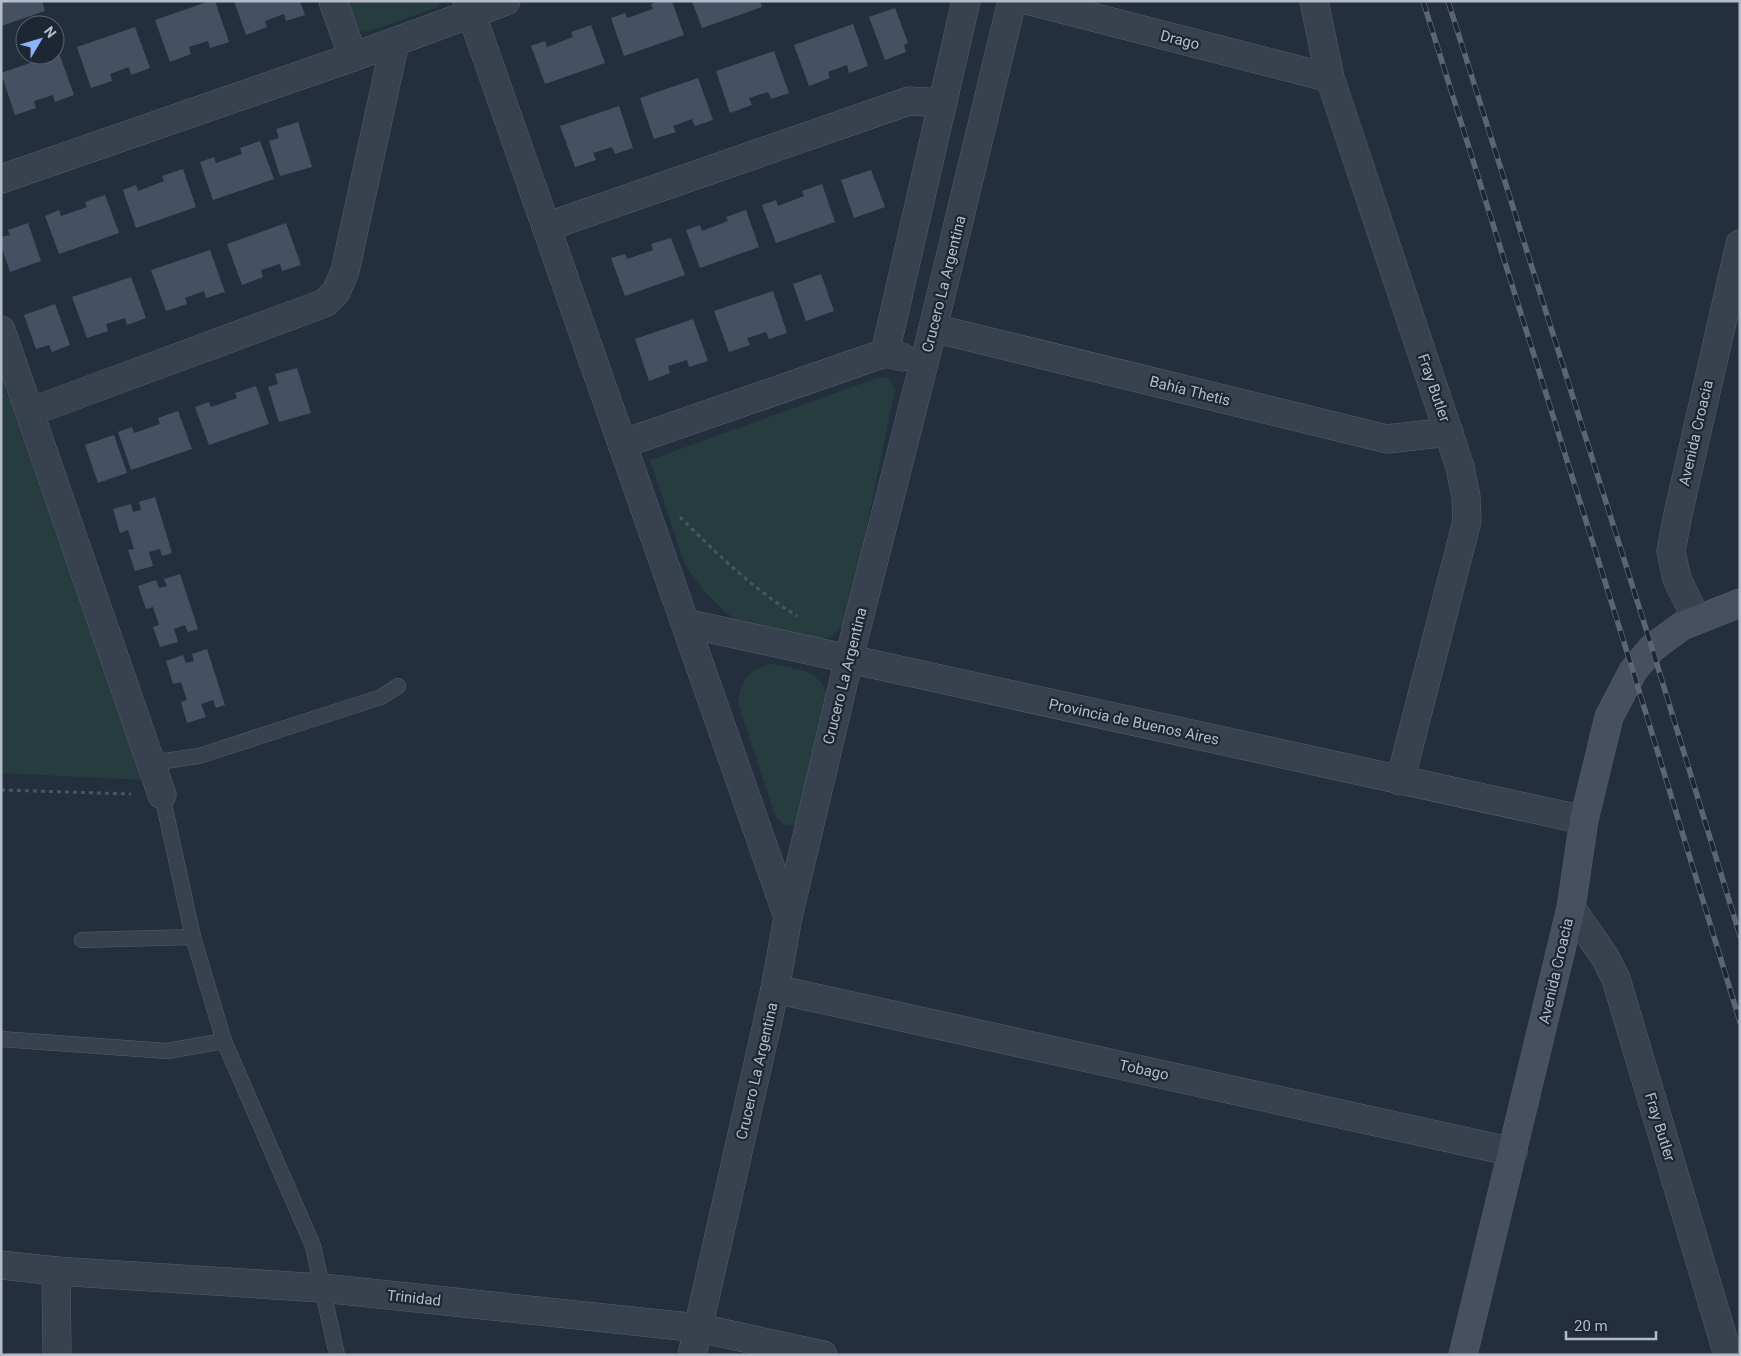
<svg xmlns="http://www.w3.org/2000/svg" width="1741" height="1356" viewBox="0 0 1741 1356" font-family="Roboto,sans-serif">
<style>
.green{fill:#263c3f}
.building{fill:#455162}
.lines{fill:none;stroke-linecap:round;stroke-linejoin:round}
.lane-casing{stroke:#565f6c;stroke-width:16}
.street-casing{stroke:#565f6c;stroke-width:29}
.secondary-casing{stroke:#565f6c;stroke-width:29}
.path{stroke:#44595c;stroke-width:3;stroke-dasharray:4 4;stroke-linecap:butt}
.lane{stroke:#38414e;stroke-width:15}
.street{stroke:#38414e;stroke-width:28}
.secondary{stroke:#465061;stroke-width:28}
.rail-casing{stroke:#5a6575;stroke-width:5.5}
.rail{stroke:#1d2633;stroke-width:4;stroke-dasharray:11;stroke-linecap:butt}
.labels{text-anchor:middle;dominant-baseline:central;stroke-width:4.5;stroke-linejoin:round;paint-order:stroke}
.street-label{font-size:15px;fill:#b4bcc9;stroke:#1d2633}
</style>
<rect width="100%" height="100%" fill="#242f3e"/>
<g class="green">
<polygon points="346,1 443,1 436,8 369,31 359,32"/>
<polygon points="1,377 142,780 1,773"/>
<path d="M 884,377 C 891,380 893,383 895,391 L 847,621 L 832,636 L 814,640 L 740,623 L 723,610 L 706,593 L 693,576 L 684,563 L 650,460 L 877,378 Z"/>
<path d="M 773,664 C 798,670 822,669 828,699 L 800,822 C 788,830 779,824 774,812 L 738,703 C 739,682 752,666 773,664 Z"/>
</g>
<g class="building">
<polygon points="1,1 42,1 45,11 1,26"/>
<polygon points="210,1 215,1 229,42 210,48 208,41 189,47 191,54 170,62 155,20"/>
<polygon points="234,1 300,1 305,15 286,21 284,14 265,21 267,27 246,35"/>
<polygon points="659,1 672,1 684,35 624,56 611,18 625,13 627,18 653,9 651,4"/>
<polygon points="692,1 760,1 762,7 702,28"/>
<polygon points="895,8 908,43 904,45 906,52 885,60 869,17"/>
<polygon points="853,24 868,66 849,73 847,65 828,72 830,78 809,86 794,45"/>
<polygon points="591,25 605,63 545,84 531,46 545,41 547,47 573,37 571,32"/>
<polygon points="135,27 150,68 131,75 129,67 110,74 112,81 91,88 77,47"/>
<polygon points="774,51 789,93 771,99 768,92 749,98 752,105 730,113 716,71"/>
<polygon points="59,53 74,95 55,102 53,95 34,101 36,108 15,115 1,73"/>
<polygon points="698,78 713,120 695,126 692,119 673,126 676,132 654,139 640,98"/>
<polygon points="619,106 633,148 615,154 612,147 593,153 596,160 575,167 560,126"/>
<polygon points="298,122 312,167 280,176 269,141 279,138 276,129"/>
<polygon points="260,141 274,179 213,200 200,162 214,157 216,163 242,154 240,148"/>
<polygon points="183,169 196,207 136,228 123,190 136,185 138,191 164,181 162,176"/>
<polygon points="871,170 885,207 854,218 841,180"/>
<polygon points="822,184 835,222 776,243 762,205 776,200 778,206 804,196 802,191"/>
<polygon points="105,195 119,233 59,254 45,216 59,210 61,216 87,207 85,202"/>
<polygon points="746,210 759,247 700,268 686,230 700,225 702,231 728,221 726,217"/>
<polygon points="28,223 41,261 10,272 1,245 1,237 10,235 8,230"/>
<polygon points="286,223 301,265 282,271 280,264 261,270 263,277 242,285 227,244"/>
<polygon points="671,238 685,275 625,296 611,258 625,254 627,259 653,250 651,244"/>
<polygon points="210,250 225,292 206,298 204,291 185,298 187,304 166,311 151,270"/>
<polygon points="821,274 834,311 806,321 793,284"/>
<polygon points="131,277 146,318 127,325 125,318 106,324 108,331 87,338 72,297"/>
<polygon points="773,291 787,333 769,339 766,332 747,338 750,345 729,352 714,311"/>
<polygon points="55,304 70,345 52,352 49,345 36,349 24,315"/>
<polygon points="693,319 708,361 689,367 687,360 668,366 670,373 649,381 635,339"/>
<polygon points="297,368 311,413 279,422 268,387 278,384 275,374"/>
<polygon points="256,386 269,424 209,445 195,407 209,402 211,407 237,398 235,393"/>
<polygon points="178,411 192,449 131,470 118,432 132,427 134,433 160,424 158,418"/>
<polygon points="114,435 127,473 98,483 85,445"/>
<polygon points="155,497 172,553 162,556 160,549 149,552 153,566 135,571 128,550 134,549 128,530 120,533 113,509 131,504 133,512 141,510 139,502"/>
<polygon points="180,574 198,629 188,632 185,625 174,629 178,642 160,647 153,627 159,625 153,607 146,609 138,586 156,580 159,588 167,586 164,579"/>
<polygon points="207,649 225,705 216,708 213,700 201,704 206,717 187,723 181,702 187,700 181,682 173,684 166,661 183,655 186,663 194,661 192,654"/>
</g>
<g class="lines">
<defs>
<g id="lane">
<polyline points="151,763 199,756 381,697 398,686"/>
<polyline points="162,795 193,937 224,1041 313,1246 337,1355"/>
<polyline points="82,940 193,937"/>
<polyline points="1,1039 167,1051 224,1041"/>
</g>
<g id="street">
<polyline points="333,1 353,57"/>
<polyline points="467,1 788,917"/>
<polyline points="1030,1 1330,78"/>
<polyline points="1314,1 1330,78 1460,467 1466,497 1467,521 1400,781"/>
<polyline points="1,179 353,57 506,1"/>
<polyline points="546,227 909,101 943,103"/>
<polyline points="933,328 1387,439 1449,432"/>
<polyline points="1,330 162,795"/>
<polyline points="885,353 966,1"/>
<polyline points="30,412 325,303 336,292 345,271 395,42"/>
<polyline points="622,444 885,353 902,357"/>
<polyline points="1697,620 1677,579 1671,551 1678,514 1740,244"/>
<polyline points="685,623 1584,820"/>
<polyline points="1571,908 1605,957 1616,979 1728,1355"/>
<polyline points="775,989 1513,1152"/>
<polyline points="1,1265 56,1271 322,1288 699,1328 823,1355"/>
<polyline points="56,1271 57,1355"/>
<polyline points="692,1355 775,989 788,917 852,646 933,328 1012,1"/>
</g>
<polyline id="secondary" points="1463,1355 1571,908 1584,820 1609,717 1633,671 1652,648 1682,626 1740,603"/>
</defs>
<use href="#lane" class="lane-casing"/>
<use href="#street" class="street-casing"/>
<use href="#secondary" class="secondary-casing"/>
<g class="path">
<path d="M 680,517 C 716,553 753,589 797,616"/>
<polyline points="1,790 131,794"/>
</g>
<use href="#lane" class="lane"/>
<use href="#street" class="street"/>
<use href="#secondary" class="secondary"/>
<defs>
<g id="rail">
<polyline points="1423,1 1633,671 1740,1022"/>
<polyline points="1448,1 1652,648 1740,936"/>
</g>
</defs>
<use href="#rail" class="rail-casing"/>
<use href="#rail" class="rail"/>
</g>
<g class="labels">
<g class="street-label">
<text transform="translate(1180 40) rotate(14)">Drago</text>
<text transform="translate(944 284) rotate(-76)">Crucero La Argentina</text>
<text transform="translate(1434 388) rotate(71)">Fray Butler</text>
<text transform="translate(1190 391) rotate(14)">Bahía Thetis</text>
<text transform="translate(1696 433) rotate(-77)">Avenida Croacia</text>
<text transform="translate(845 676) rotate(-76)">Crucero La Argentina</text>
<text transform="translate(1134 722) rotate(12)">Provincia de Buenos Aires</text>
<text transform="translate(1556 971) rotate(-77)">Avenida Croacia</text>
<text transform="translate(1144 1070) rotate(12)">Tobago</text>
<text transform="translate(757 1071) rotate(-77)">Crucero La Argentina</text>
<text transform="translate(1660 1127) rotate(73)">Fray Butler</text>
<text transform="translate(414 1298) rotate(6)">Trinidad</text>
</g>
</g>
<rect width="1741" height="1356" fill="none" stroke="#b4bcc9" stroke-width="5"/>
<g transform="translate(40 40) rotate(52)"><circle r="24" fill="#1d2633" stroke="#59626f"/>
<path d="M0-4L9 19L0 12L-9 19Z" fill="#8ab4f8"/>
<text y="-8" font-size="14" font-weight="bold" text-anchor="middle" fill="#b4bcc9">N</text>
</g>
<path d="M1566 1331v8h90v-8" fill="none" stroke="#b4bcc9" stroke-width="2.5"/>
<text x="1574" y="1331" font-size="15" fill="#b4bcc9" stroke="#1d2633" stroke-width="4" paint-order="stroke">20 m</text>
</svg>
